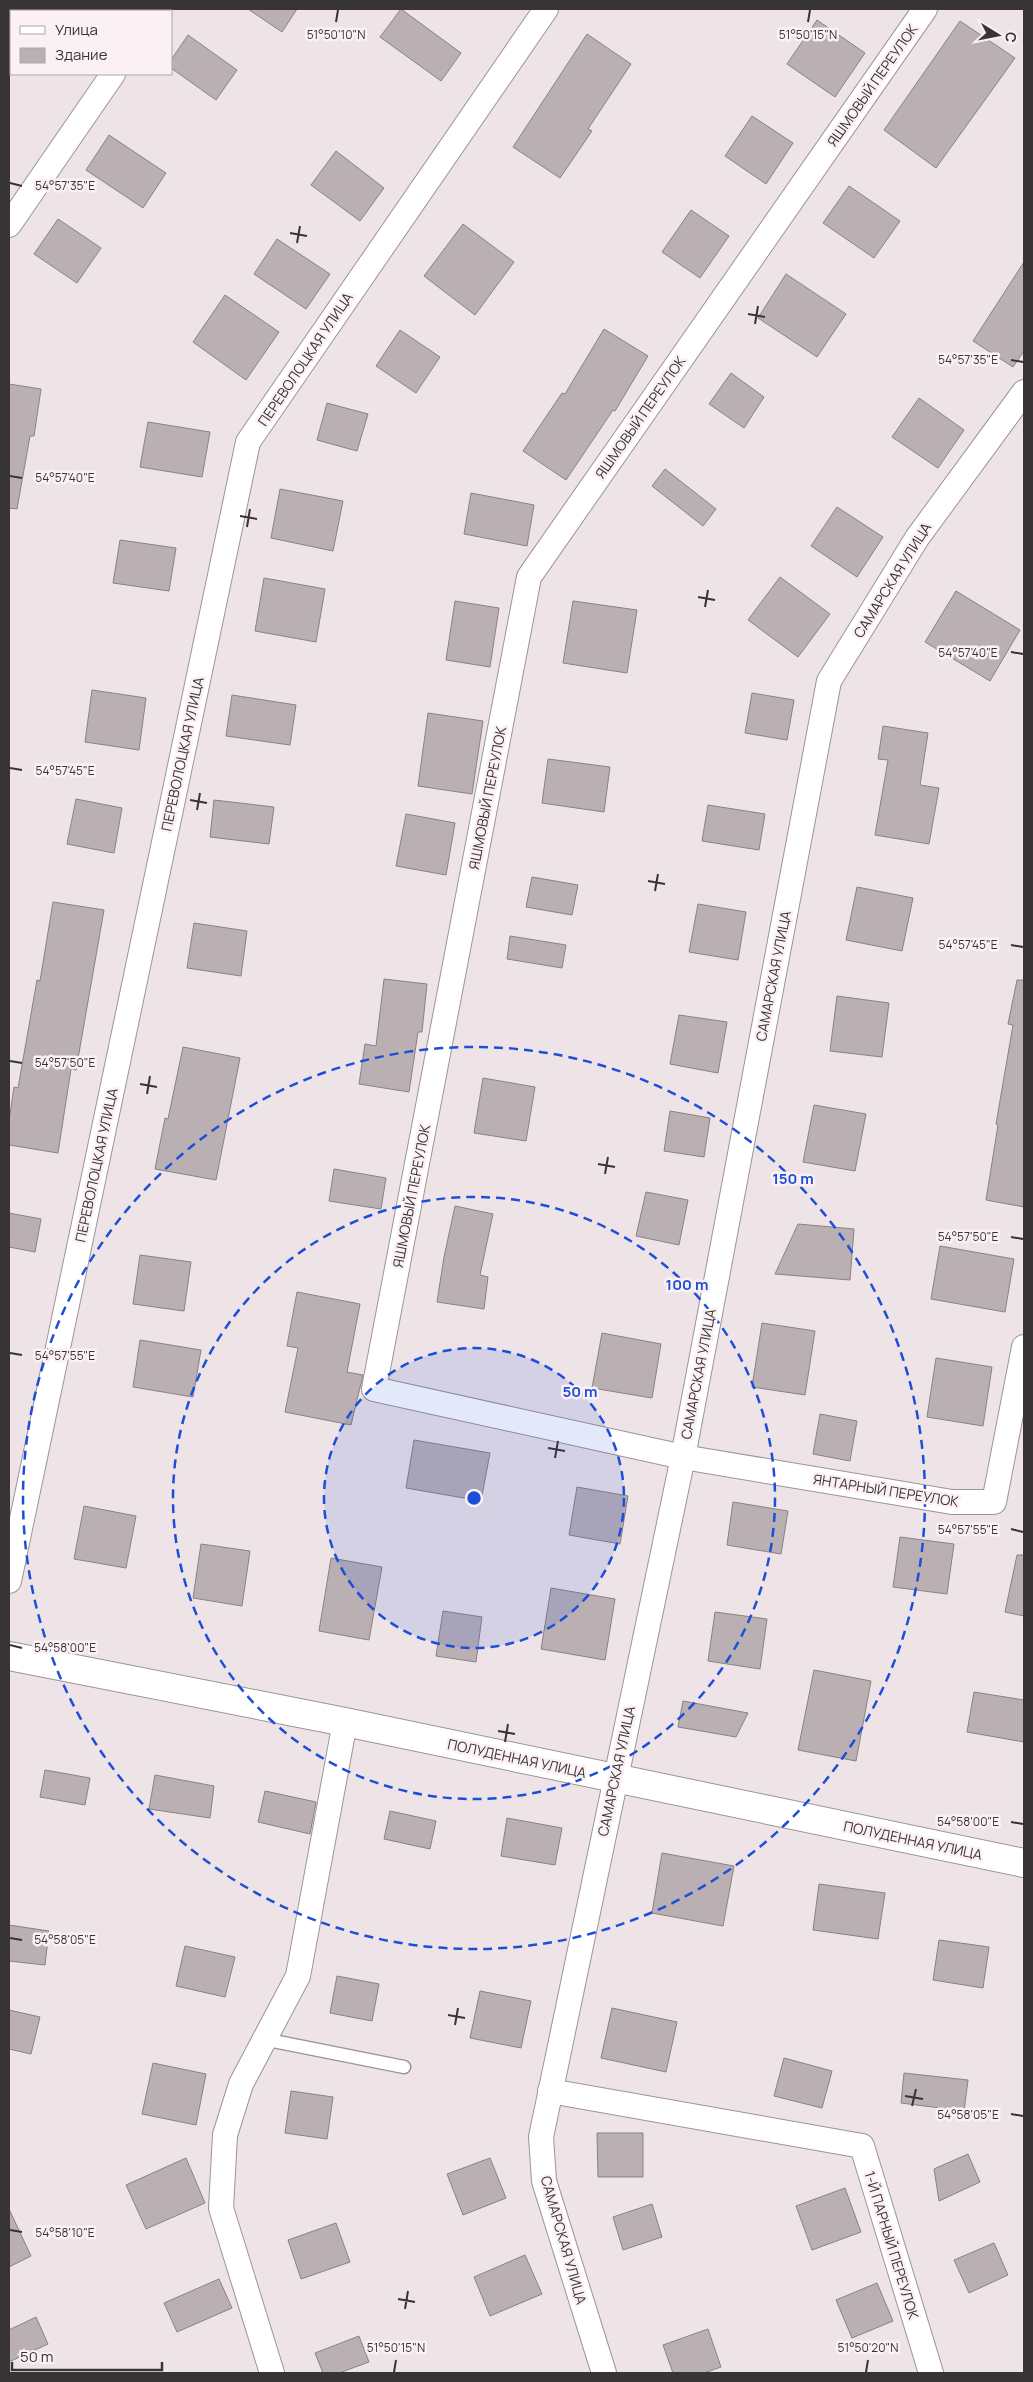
<svg xmlns="http://www.w3.org/2000/svg" width="1033" height="2382" viewBox="0 0 1033 2382" font-family="Manrope,sans-serif">
<style>
.building{fill:#bab0b4;stroke:#8a8184}
.lines{fill:none;stroke-linecap:round;stroke-linejoin:round}
.service-casing{stroke:#9d9497;stroke-width:15}
.minor-casing{stroke:#9d9497;stroke-width:26}
.tertiary-casing{stroke:#9d9497;stroke-width:30}
.service{stroke:#fff;stroke-width:12}
.minor{stroke:#fff;stroke-width:24}
.tertiary{stroke:#fff;stroke-width:28}
.ticks{fill:none;stroke:#383436;stroke-width:2}
.ring{fill:none;stroke:#1d4ed8;stroke-width:2.5;stroke-dasharray:9 6}
.labels{text-anchor:middle;dominant-baseline:central;stroke-width:5;stroke-linejoin:round;paint-order:stroke}
.street-label{font-size:14px;fill:#383436;stroke:#fbf1f5}
.ticks-label{font-size:12px;text-anchor:middle;fill:#383436;stroke:#fbf1f5;stroke-width:5;stroke-linejoin:round;paint-order:stroke}
.centre{fill:#1d4ed8;stroke:#fbf1f5;stroke-width:2.5}
.ring-label{font-size:15px;text-anchor:middle;font-weight:bold;fill:#1d4ed8;stroke:#fbf1f5;stroke-width:5;stroke-linejoin:round;paint-order:stroke}
</style>
<rect width="100%" height="100%" fill="#eee4e8"/>
<g class="building">
<polygon points="248,9 297,9 282,32"/>
<polygon points="401,9 461,53 441,81 380,37"/>
<polygon points="817,20 865,53 835,97 787,64"/>
<polygon points="960,21 1015,58 936,168 884,130"/>
<polygon points="587,34 631,64 588,129 592,131 560,178 513,147"/>
<polygon points="188,35 237,70 216,100 171,68 171,60"/>
<polygon points="752,116 793,143 766,184 725,156"/>
<polygon points="109,135 166,173 143,208 86,170"/>
<polygon points="336,151 384,188 360,221 311,185"/>
<polygon points="849,186 900,221 874,258 823,223"/>
<polygon points="691,210 729,236 700,278 662,252"/>
<polygon points="58,219 101,248 77,283 34,254"/>
<polygon points="463,224 514,262 475,315 424,276"/>
<polygon points="277,239 330,274 306,309 254,274"/>
<polygon points="1024,262 1024,351 1013,367 973,341"/>
<polygon points="786,274 846,314 817,357 758,318"/>
<polygon points="225,295 279,332 246,380 193,342"/>
<polygon points="604,329 648,356 615,411 613,410 566,480 523,451 562,393 565,394"/>
<polygon points="400,330 440,357 416,393 376,366"/>
<polygon points="731,373 764,397 744,428 709,404"/>
<polygon points="9,384 41,389 34,436 30,436 17,509 9,508"/>
<polygon points="919,398 964,430 938,468 892,437"/>
<polygon points="327,403 368,414 357,451 317,440"/>
<polygon points="148,422 210,432 202,477 140,467"/>
<polygon points="665,469 716,509 703,526 652,486"/>
<polygon points="280,489 343,501 333,551 271,538"/>
<polygon points="471,493 534,505 527,546 464,534"/>
<polygon points="837,507 883,537 857,577 811,546"/>
<polygon points="120,540 176,548 169,591 113,583"/>
<polygon points="780,577 830,614 798,657 748,620"/>
<polygon points="264,578 325,589 316,642 255,631"/>
<polygon points="956,591 1020,630 990,681 925,642"/>
<polygon points="455,601 499,608 490,667 446,660"/>
<polygon points="573,601 637,610 627,673 563,663"/>
<polygon points="92,690 146,698 139,750 85,742"/>
<polygon points="752,693 794,700 787,740 745,733"/>
<polygon points="232,695 296,705 290,745 226,736"/>
<polygon points="428,713 483,721 472,794 418,786"/>
<polygon points="883,726 928,733 920,785 939,788 929,844 875,835 888,760 878,759"/>
<polygon points="548,759 610,767 604,812 542,803"/>
<polygon points="76,799 122,808 114,853 67,844"/>
<polygon points="214,800 274,807 269,844 210,837"/>
<polygon points="708,805 765,814 759,850 702,841"/>
<polygon points="406,814 455,823 446,875 396,866"/>
<polygon points="532,877 578,885 572,915 526,907"/>
<polygon points="857,887 913,898 902,951 846,940"/>
<polygon points="53,902 104,910 76,1070 71,1069 58,1153 9,1145 9,1121 14,1087 18,1088 37,980 40,981"/>
<polygon points="698,904 746,912 738,960 689,952"/>
<polygon points="194,923 247,931 241,976 187,968"/>
<polygon points="510,936 566,945 562,968 507,959"/>
<polygon points="384,979 427,984 422,1032 418,1032 409,1092 359,1084 365,1044 376,1046"/>
<polygon points="1017,980 1024,980 1024,1207 986,1200 998,1125 996,1124 1013,1025 1008,1024"/>
<polygon points="837,996 889,1003 882,1057 830,1051"/>
<polygon points="679,1015 727,1022 718,1073 670,1064"/>
<polygon points="183,1047 240,1058 216,1180 155,1169 165,1118 168,1119"/>
<polygon points="483,1078 535,1087 526,1141 474,1133"/>
<polygon points="814,1105 866,1114 855,1171 803,1162"/>
<polygon points="670,1111 710,1118 704,1157 664,1151"/>
<polygon points="334,1169 386,1178 381,1209 329,1201"/>
<polygon points="646,1192 688,1200 679,1245 636,1236"/>
<polygon points="455,1206 493,1214 480,1275 488,1277 484,1309 437,1302 444,1257"/>
<polygon points="9,1213 41,1219 35,1252 9,1247"/>
<polygon points="798,1224 854,1229 850,1280 775,1274"/>
<polygon points="940,1246 1014,1259 1005,1312 931,1299"/>
<polygon points="140,1255 191,1262 184,1311 133,1304"/>
<polygon points="297,1292 360,1304 347,1372 363,1375 351,1425 285,1412 298,1348 287,1346"/>
<polygon points="762,1323 815,1331 805,1395 752,1387"/>
<polygon points="602,1333 661,1344 652,1398 592,1388"/>
<polygon points="140,1340 201,1350 193,1397 133,1387"/>
<polygon points="936,1358 992,1367 983,1426 927,1417"/>
<polygon points="820,1414 857,1421 850,1461 813,1454"/>
<polygon points="414,1440 490,1453 481,1501 406,1488"/>
<polygon points="577,1487 628,1496 620,1544 569,1535"/>
<polygon points="733,1502 788,1511 781,1554 727,1545"/>
<polygon points="84,1506 136,1516 126,1568 74,1559"/>
<polygon points="900,1537 954,1544 947,1594 893,1587"/>
<polygon points="201,1544 250,1551 242,1606 193,1598"/>
<polygon points="1017,1555 1024,1555 1024,1616 1005,1612"/>
<polygon points="331,1558 382,1567 369,1640 319,1631"/>
<polygon points="551,1588 615,1599 605,1660 541,1649"/>
<polygon points="443,1611 482,1617 476,1662 436,1656"/>
<polygon points="715,1612 767,1619 760,1669 708,1661"/>
<polygon points="814,1670 871,1681 856,1761 798,1750"/>
<polygon points="974,1692 1024,1700 1024,1742 967,1732"/>
<polygon points="683,1701 748,1713 736,1737 678,1727"/>
<polygon points="45,1770 90,1778 85,1805 40,1797"/>
<polygon points="155,1775 214,1786 210,1818 149,1809"/>
<polygon points="265,1791 316,1802 310,1834 258,1822"/>
<polygon points="390,1811 436,1821 430,1849 384,1839"/>
<polygon points="507,1818 562,1828 555,1865 501,1856"/>
<polygon points="662,1853 734,1866 723,1926 652,1913"/>
<polygon points="819,1884 885,1893 878,1939 813,1930"/>
<polygon points="9,1925 49,1931 45,1965 9,1961"/>
<polygon points="939,1940 989,1947 983,1988 933,1980"/>
<polygon points="185,1946 235,1957 225,1997 176,1986"/>
<polygon points="337,1976 379,1984 372,2021 330,2013"/>
<polygon points="480,1991 531,2001 521,2048 470,2038"/>
<polygon points="612,2008 677,2022 666,2072 601,2058"/>
<polygon points="9,2010 40,2017 31,2054 9,2049"/>
<polygon points="784,2058 832,2071 822,2108 774,2096"/>
<polygon points="153,2063 206,2074 196,2125 142,2114"/>
<polygon points="904,2073 968,2080 964,2111 901,2103"/>
<polygon points="291,2091 333,2097 327,2139 285,2133"/>
<polygon points="597,2133 643,2133 643,2177 598,2177"/>
<polygon points="968,2154 980,2182 939,2201 934,2169"/>
<polygon points="186,2158 205,2203 146,2229 126,2185"/>
<polygon points="490,2158 506,2198 463,2215 447,2174"/>
<polygon points="845,2188 861,2232 812,2250 796,2206"/>
<polygon points="652,2204 662,2237 623,2250 613,2217"/>
<polygon points="9,2209 31,2256 9,2267"/>
<polygon points="336,2223 350,2262 301,2279 288,2240"/>
<polygon points="994,2243 1008,2275 969,2293 954,2260"/>
<polygon points="525,2255 542,2294 490,2316 474,2277"/>
<polygon points="219,2279 232,2308 177,2332 164,2303"/>
<polygon points="877,2283 893,2321 852,2338 836,2300"/>
<polygon points="36,2317 48,2344 9,2362 9,2330"/>
<polygon points="708,2329 721,2367 704,2373 673,2373 663,2345"/>
<polygon points="359,2336 369,2362 339,2373 323,2373 315,2353"/>
</g>
<g class="lines">
<defs>
<polyline id="service" points="263,2039 404,2067"/>
<g id="minor">
<polyline points="925,9 529,577 374,1389 683,1457 952,1502 994,1502 1024,1347"/>
<polyline points="156,11 158,9"/>
<polyline points="9,225 113,74"/>
<polyline points="9,1581 248,442 546,9"/>
<polyline points="550,2091 862,2146 931,2373"/>
<polyline points="272,2373 221,2208 225,2135 241,2084 298,1976 345,1722"/>
<polyline points="604,2373 544,2181 541,2137 683,1457 829,681 917,538 1024,392"/>
</g>
<polyline id="tertiary" points="9,1656 345,1722 1024,1863"/>
</defs>
<use href="#service" class="service-casing"/>
<use href="#minor" class="minor-casing"/>
<use href="#tertiary" class="tertiary-casing"/>
<use href="#service" class="service"/>
<use href="#minor" class="minor"/>
<use href="#tertiary" class="tertiary"/>
</g>
<path class="ticks" d="M 336,22 L 338,10M 808,22 L 810,10M 10,183 L 22,186M 290,233 L 307,236M 297,243 L 300,226M 748,314 L 765,317M 755,324 L 758,306M 1011,360 L 1023,362M 10,476 L 22,478M 240,516 L 257,519M 247,527 L 250,509M 698,597 L 715,600M 705,607 L 708,590M 1011,652 L 1023,654M 10,768 L 22,770M 190,800 L 207,803M 197,810 L 200,793M 648,881 L 665,884M 655,891 L 658,874M 1011,945 L 1023,947M 10,1061 L 22,1063M 140,1084 L 157,1087M 147,1094 L 150,1076M 598,1164 L 615,1167M 605,1174 L 608,1157M 1011,1237 L 1023,1239M 10,1353 L 22,1355M 548,1448 L 565,1451M 555,1458 L 558,1441M 1011,1529 L 1023,1532M 10,1645 L 22,1648M 498,1731 L 515,1734M 505,1742 L 508,1724M 1011,1822 L 1023,1824M 10,1938 L 22,1940M 448,2015 L 465,2018M 455,2025 L 458,2008M 905,2096 L 923,2099M 912,2106 L 916,2089M 1011,2114 L 1023,2116M 10,2230 L 22,2232M 398,2299 L 415,2302M 405,2309 L 408,2291M 394,2372 L 396,2360M 866,2372 L 868,2360"/>
<circle cx="474" cy="1498" r="150" fill="#1d4ed8" fill-opacity=".12"/>
<g class="ring">
<circle cx="474" cy="1498" r="150"/>
<circle cx="474" cy="1498" r="301"/>
<circle cx="474" cy="1498" r="451"/>
</g>
<g class="labels">
<g class="street-label">
<text transform="translate(872 85) rotate(-55)">ЯШМОВЫЙ ПЕРЕУЛОК</text>
<text transform="translate(305 359) rotate(-56)">ПЕРЕВОЛОЦКАЯ УЛИЦА</text>
<text transform="translate(640 417) rotate(-55)">ЯШМОВЫЙ ПЕРЕУЛОК</text>
<text transform="translate(892 580) rotate(-58)">САМАРСКАЯ УЛИЦА</text>
<text transform="translate(182 754) rotate(-78)">ПЕРЕВОЛОЦКАЯ УЛИЦА</text>
<text transform="translate(487 798) rotate(-79)">ЯШМОВЫЙ ПЕРЕУЛОК</text>
<text transform="translate(773 976) rotate(-79)">САМАРСКАЯ УЛИЦА</text>
<text transform="translate(96 1165) rotate(-78)">ПЕРЕВОЛОЦКАЯ УЛИЦА</text>
<text transform="translate(411 1196) rotate(-79)">ЯШМОВЫЙ ПЕРЕУЛОК</text>
<text transform="translate(698 1374) rotate(-79)">САМАРСКАЯ УЛИЦА</text>
<text transform="translate(886 1490) rotate(9)">ЯНТАРНЫЙ ПЕРЕУЛОК</text>
<text transform="translate(517 1758) rotate(12)">ПОЛУДЕННАЯ УЛИЦА</text>
<text transform="translate(616 1771) rotate(-78)">САМАРСКАЯ УЛИЦА</text>
<text transform="translate(913 1840) rotate(12)">ПОЛУДЕННАЯ УЛИЦА</text>
<text transform="translate(564 2240) rotate(74)">САМАРСКАЯ УЛИЦА</text>
<text transform="translate(892 2245) rotate(73)">1-Й ПАРНЫЙ ПЕРЕУЛОК</text>
</g>
</g>
<g class="ticks-label">
<text x="336" y="39">51°50'10"N</text>
<text x="808" y="39">51°50'15"N</text>
<text x="65" y="190">54°57'35"E</text>
<text x="968" y="364">54°57'35"E</text>
<text x="65" y="482">54°57'40"E</text>
<text x="968" y="657">54°57'40"E</text>
<text x="65" y="775">54°57'45"E</text>
<text x="968" y="949">54°57'45"E</text>
<text x="65" y="1067">54°57'50"E</text>
<text x="968" y="1241">54°57'50"E</text>
<text x="65" y="1360">54°57'55"E</text>
<text x="968" y="1534">54°57'55"E</text>
<text x="65" y="1652">54°58'00"E</text>
<text x="968" y="1826">54°58'00"E</text>
<text x="65" y="1944">54°58'05"E</text>
<text x="968" y="2119">54°58'05"E</text>
<text x="65" y="2237">54°58'10"E</text>
<text x="396" y="2352">51°50'15"N</text>
<text x="868" y="2352">51°50'20"N</text>
</g>
<circle cx="474" cy="1498" r="8" class="centre"/>
<g class="ring-label">
<text x="793" y="1184">150 m</text>
<text x="687" y="1290">100 m</text>
<text x="580" y="1397">50 m</text>
</g>
<rect width="1033" height="2382" fill="none" stroke="#383436" stroke-width="20"/>
<rect x="10" y="10" width="162" height="65" fill="#fbf1f5" stroke="#ada5a9"/>
<rect x="20" y="26" width="25" height="8" fill="#ffffff" stroke="#ada5a9"/>
<text x="55" y="35" font-size="15" fill="#383436">Улица</text>
<rect x="20" y="48" width="25" height="15" fill="#bab0b4" stroke="#ada5a9"/>
<text x="55" y="60" font-size="15" fill="#383436">Здание</text>
<g transform="translate(998 35) rotate(100)" stroke="#fbf1f5" stroke-width="4" paint-order="stroke">
<path d="M0-4L9 19L0 12L-9 19Z" fill="#383436"/>
<text y="-8" font-size="14" font-weight="bold" text-anchor="middle" fill="#383436">С</text>
</g>
<path d="M12 2362v8h150v-8" fill="none" stroke="#383436" stroke-width="2.5"/>
<text x="20" y="2362" font-size="15" fill="#383436" stroke="#fbf1f5" stroke-width="4" paint-order="stroke">50 m</text>
</svg>
